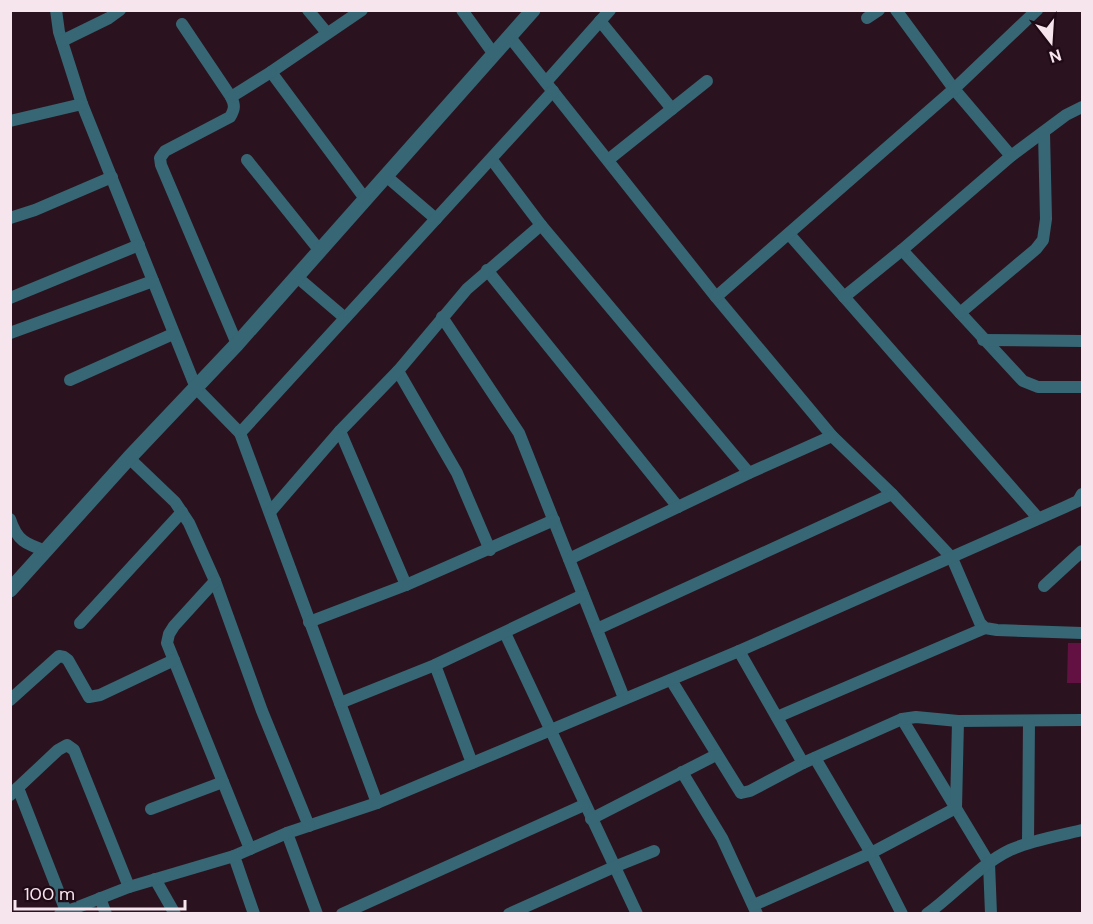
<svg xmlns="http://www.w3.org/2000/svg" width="1093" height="924" viewBox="0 0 1093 924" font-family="'DM Sans',sans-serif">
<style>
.building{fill:#631143}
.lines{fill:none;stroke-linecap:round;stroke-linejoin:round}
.minor{stroke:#376674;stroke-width:12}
.tertiary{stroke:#376674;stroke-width:15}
</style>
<rect width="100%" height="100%" fill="#2a131f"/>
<polygon class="building" points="1068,643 1083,643 1083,683 1067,683"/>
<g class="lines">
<g class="minor">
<polyline points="56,10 59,32 82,104 196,388 240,433 377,803 287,833 317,914"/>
<polyline points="308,10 327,33"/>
<polyline points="362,10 271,72 366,200"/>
<polyline points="462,10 493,53"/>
<polyline points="896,10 954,89 1011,156"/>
<polyline points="867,18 879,10"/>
<polyline points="600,21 672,109"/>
<path d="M 182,24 L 231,97 C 235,105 235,109 230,117 L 165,151 L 160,158 L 161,165 L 237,344"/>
<polyline points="509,36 716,297 832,436 892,494 952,558 980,623 985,628 997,630 1082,633"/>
<polyline points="62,41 109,18 120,10"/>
<polyline points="546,82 610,10"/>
<polyline points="231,97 271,72"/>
<polyline points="10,121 82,104"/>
<polyline points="247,160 320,251"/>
<polyline points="492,160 541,225 749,473"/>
<polyline points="608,160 707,81"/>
<polyline points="386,176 436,219"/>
<polyline points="10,218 35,210 112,177"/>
<polyline points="789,234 1038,518"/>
<polyline points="902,250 1023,381 1038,387 1082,387"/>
<polyline points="487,270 678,507"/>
<polyline points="297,277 345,318"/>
<polyline points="716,297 954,89 1037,10"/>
<polyline points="844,297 902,250 1011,156 1066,115 1082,107"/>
<polyline points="10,298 139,245"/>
<polyline points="960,313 1036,249 1043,240 1046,219 1044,133"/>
<polyline points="442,317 519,433 624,698"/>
<polyline points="10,333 153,281"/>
<polyline points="983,340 1082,341"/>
<polyline points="398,371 457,473 490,550"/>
<polyline points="70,380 173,334"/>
<polyline points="340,431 406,585"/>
<polyline points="240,433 553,91"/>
<polyline points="129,458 175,502 189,523 215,581 262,711 309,826"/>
<polyline points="270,512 340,431 398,371 467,289 541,225"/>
<path d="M 10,519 C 17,541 26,544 46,551"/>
<polyline points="569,559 749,473 832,436"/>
<polyline points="215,581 174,626 169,634 167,643 250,849 234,856 254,914"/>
<polyline points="1044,586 1082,551"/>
<polyline points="309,622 406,585 554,520"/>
<polyline points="80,623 182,512"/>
<polyline points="597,629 892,494"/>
<polyline points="505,633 637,914"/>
<polyline points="739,651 803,763"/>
<polyline points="435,665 472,763"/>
<polyline points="671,680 741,793 750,791 803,763 902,719 989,863 991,914"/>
<polyline points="10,700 59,656 64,657 68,660 89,697 100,695 174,660"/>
<polyline points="340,703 435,665 583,595"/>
<polyline points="777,717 985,628"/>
<polyline points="902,719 916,717 958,721 1082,720"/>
<polyline points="815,758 871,853 902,914"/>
<polyline points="682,772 722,838 757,914"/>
<polyline points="18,788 66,911"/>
<polyline points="10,795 58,750 67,745 74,750 129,887"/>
<polyline points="377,803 739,651 1065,507 1078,501 1082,494"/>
<polyline points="151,809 223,782"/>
<polyline points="591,819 716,755"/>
<polyline points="1028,843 1029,721"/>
<polyline points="250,849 287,833"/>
<polyline points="155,879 175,914"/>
<polyline points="100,898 106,914"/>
<polyline points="754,905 871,853 956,808 958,721"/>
<polyline points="60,914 129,887 234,856"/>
<polyline points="342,914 584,805"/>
<polyline points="509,914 614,867 654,851"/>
<path d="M 927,914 C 955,894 979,865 1010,850 C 1032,840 1059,836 1082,830"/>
</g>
<polyline class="tertiary" points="10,590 129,458 237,344 533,10"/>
</g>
<rect width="1093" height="924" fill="none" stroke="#f6e5ed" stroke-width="24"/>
<g transform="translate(1051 42) rotate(163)" stroke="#200a16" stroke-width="4.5" paint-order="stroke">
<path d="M0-4.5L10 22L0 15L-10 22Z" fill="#f6e5ed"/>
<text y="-9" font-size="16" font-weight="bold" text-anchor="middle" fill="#f6e5ed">N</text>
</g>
<path d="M15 900v9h170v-9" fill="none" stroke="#f6e5ed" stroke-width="3"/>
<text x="24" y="900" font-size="18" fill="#f6e5ed" stroke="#200a16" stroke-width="4.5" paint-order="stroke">100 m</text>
</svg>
